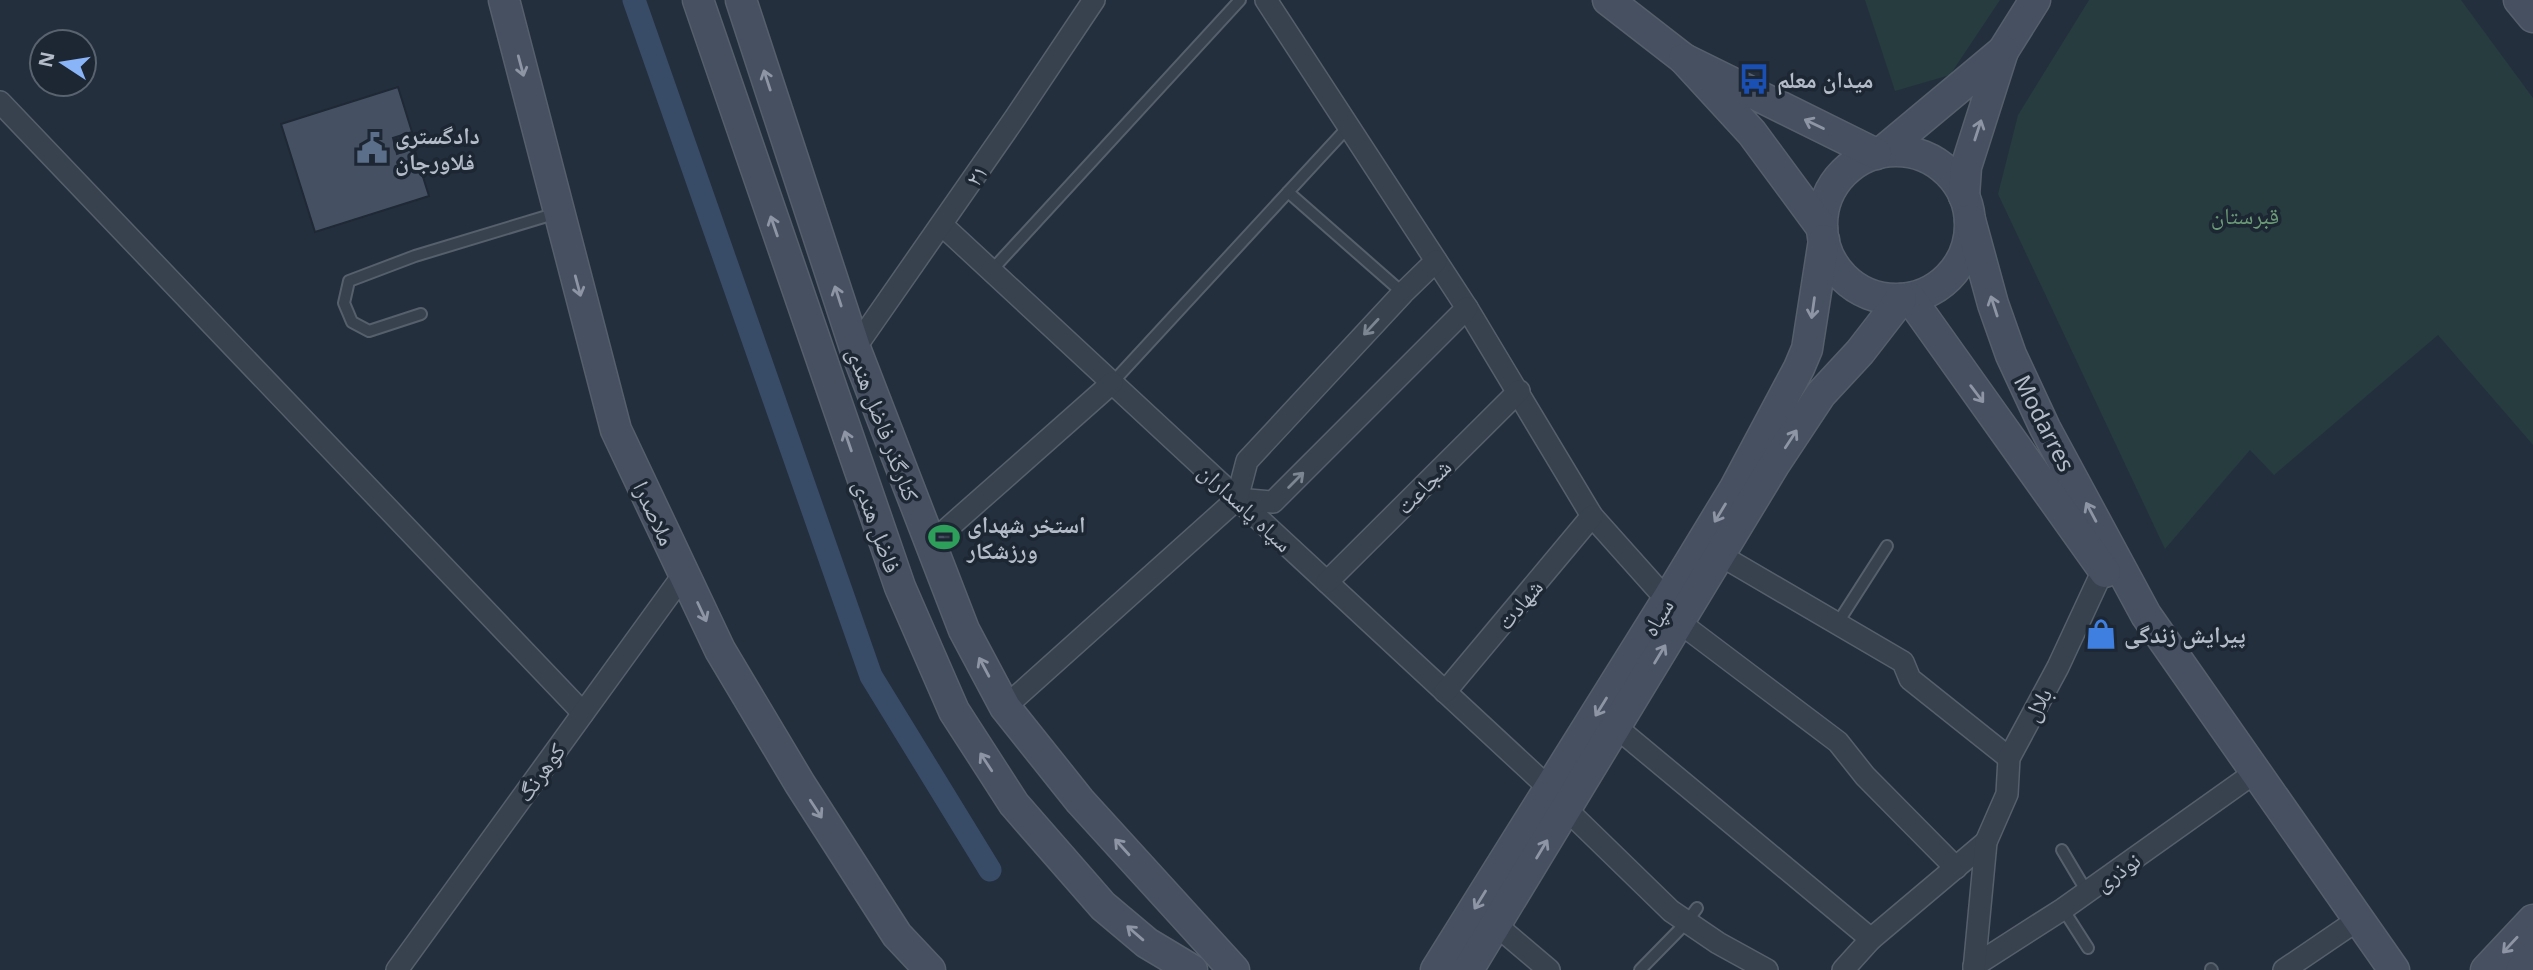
<svg xmlns="http://www.w3.org/2000/svg" width="2533" height="970" viewBox="0 0 2533 970" font-family="'Noto Sans','Noto Naskh Arabic',sans-serif">
<style>
.green{fill:#263c3f}
.lines{fill:none;stroke-linecap:round;stroke-linejoin:round}
.canal{stroke:#394c67;stroke-width:23}
.building{fill:#455162;stroke:#1f2835;stroke-width:2}
.lane-casing{stroke:#565f6c;stroke-width:14}
.street-casing{stroke:#565f6c;stroke-width:24}
.secondary-casing{stroke:#565f6c;stroke-width:33}
.lane{stroke:#38414e;stroke-width:10}
.street{stroke:#38414e;stroke-width:21}
.secondary{stroke:#465061;stroke-width:30}
.oneway{stroke:#8e96a5}
.oneway2{stroke:#7c8592}
.labels{text-anchor:middle;dominant-baseline:central;stroke-width:7;stroke-linejoin:round;paint-order:stroke}
.poi-label{font-size:23px;font-weight:bold;fill:#b4bcc9;stroke:#1d2633;text-anchor:start}
.street-label{font-size:23px;fill:#b4bcc9;stroke:#1d2633}
.park-label{font-size:23px;fill:#6b9a76;stroke:#1d2633}
</style>
<rect width="100%" height="100%" fill="#242f3e"/>
<g class="green">
<polygon points="1865,0 2000,0 1950,75 1895,91"/>
<polygon points="2089,0 2461,0 2533,98 2533,445 2438,335 2274,475 2250,450 2165,549 1998,194 2018,115"/>
</g>
<g class="lines">
<polyline class="canal" points="634,0 871,676 990,870"/>
</g>
<polygon class="building" points="398,87 412,132 393,138 397,154 414,148 429,196 315,232 281,124"/>
<g class="lines">
<defs>
<g id="lane">
<polyline points="1288,192 1403,293"/>
<polyline points="991,271 1240,0"/>
<polyline points="421,314 369,331 352,322 344,303 349,281 415,256 557,213"/>
<polyline points="1112,383 1349,126"/>
<polyline points="1837,624 1887,546"/>
<polyline points="2062,850 2087,892"/>
<polyline points="2063,909 2088,948"/>
<polyline points="2211,969 2212,970"/>
<polyline points="1640,970 1686,923 1697,908"/>
</g>
<g id="street">
<polyline points="1266,0 1467,308 1592,516 1667,600"/>
<polyline points="0,102 583,713"/>
<polyline points="942,225 1550,789"/>
<polyline points="855,348 1015,118 1094,0"/>
<polyline points="1237,499 1273,502 1467,308"/>
<polyline points="930,544 1112,383"/>
<polyline points="1720,555 1903,662 1910,679 2009,758"/>
<polyline points="1327,582 1519,391"/>
<polyline points="1679,622 1838,742 1865,776 1956,868"/>
<polyline points="1445,692 1592,516"/>
<polyline points="1005,707 1237,499 1247,461 1403,293 1436,261"/>
<polyline points="1616,727 1871,939"/>
<polyline points="1566,809 1671,911 1718,943 1767,970"/>
<polyline points="1496,925 1549,970"/>
<polyline points="1974,966 2063,909 2257,771"/>
<polyline points="397,970 684,574"/>
<polyline points="1843,970 1871,939 1986,842"/>
<polyline points="1974,970 1986,842 2007,794 2009,758 2058,667 2103,570"/>
<polyline points="2284,970 2359,919"/>
</g>
<g id="secondary">
<polyline points="504,0 616,430 720,650 800,784 897,935 930,970"/>
<polyline points="698,0 900,587 954,711 1014,804 1103,906 1147,943 1192,970"/>
<polyline points="741,0 855,348 964,630 1005,707 1080,801 1234,970"/>
<polyline points="1608,0 1684,59"/>
<polyline points="2519,0 2533,17"/>
<polyline points="2003,51 2035,0"/>
<circle cx="1896" cy="225" r="74"/>
<polyline points="1882,152 2003,51 1966,167 1964,196"/>
<polyline points="1970,220 1993,304 2011,355 2045,428 2146,615 2394,970"/>
<polyline points="1822,228 1752,133 1684,59 1876,154"/>
<polyline points="1910,298 2105,572"/>
<polyline points="1436,970 1667,600 1735,488 1799,368 1807,349 1824,240"/>
<polyline points="1468,970 1774,465 1821,394 1860,352 1901,299"/>
<polyline points="2486,970 2533,920"/>
<polyline points="2521,970 2533,957"/>
</g>
</defs>
<use href="#lane" class="lane-casing"/>
<use href="#street" class="street-casing"/>
<use href="#secondary" class="secondary-casing"/>
<use href="#lane" class="lane"/>
<use href="#street" class="street"/>
<use href="#secondary" class="secondary"/>
</g>
<defs><path id="oneway-shaft" d="M-6 0H5M1.5-3L5.5 0L1.5 3" fill="none" stroke-width="1.6" stroke-linecap="round" stroke-linejoin="round" transform="scale(1.75)"/></defs>
<g class="oneway">
<use href="#oneway-shaft" transform="translate(521 66) rotate(75)"/>
<use href="#oneway-shaft" transform="translate(767 80) rotate(-108)"/>
<use href="#oneway-shaft" transform="translate(1814 124) rotate(-154)"/>
<use href="#oneway-shaft" transform="translate(1978 130) rotate(-72)"/>
<use href="#oneway-shaft" transform="translate(774 226) rotate(-109)"/>
<use href="#oneway-shaft" transform="translate(578 286) rotate(75)"/>
<use href="#oneway-shaft" transform="translate(838 296) rotate(-108)"/>
<use href="#oneway-shaft" transform="translate(1994 306) rotate(-108)"/>
<use href="#oneway-shaft" transform="translate(1813 308) rotate(98)"/>
<use href="#oneway-shaft" transform="translate(1977 394) rotate(53)"/>
<use href="#oneway-shaft" transform="translate(1791 439) rotate(-57)"/>
<use href="#oneway-shaft" transform="translate(848 441) rotate(-109)"/>
<use href="#oneway-shaft" transform="translate(2091 512) rotate(-118)"/>
<use href="#oneway-shaft" transform="translate(1720 513) rotate(121)"/>
<use href="#oneway-shaft" transform="translate(702 612) rotate(65)"/>
<use href="#oneway-shaft" transform="translate(1660 654) rotate(-59)"/>
<use href="#oneway-shaft" transform="translate(984 667) rotate(-118)"/>
<use href="#oneway-shaft" transform="translate(1601 707) rotate(122)"/>
<use href="#oneway-shaft" transform="translate(986 762) rotate(-123)"/>
<use href="#oneway-shaft" transform="translate(816 809) rotate(57)"/>
<use href="#oneway-shaft" transform="translate(1122 847) rotate(-132)"/>
<use href="#oneway-shaft" transform="translate(1542 849) rotate(-59)"/>
<use href="#oneway-shaft" transform="translate(1480 900) rotate(122)"/>
<use href="#oneway-shaft" transform="translate(1135 933) rotate(-139)"/>
<use href="#oneway-shaft" transform="translate(2510 945) rotate(133)"/>
</g>
<g class="oneway2">
<use href="#oneway-shaft" transform="translate(1371 327) rotate(133)"/>
<use href="#oneway-shaft" transform="translate(1296 480) rotate(-45)"/>
</g>
<defs>
<symbol id="bus-bare" viewBox="-9 -9 18 18"><path d="M-5-6H5V4H4V6H2V4H-2V6H-4V4H-5ZM-3.5-4V0h7V-4ZM-3.5 1.2v1.5H-2V1.2ZM2 1.2v1.5H3.5V1.2Z" fill="#1a4fb4" stroke="#1d2633" stroke-width="2.5" paint-order="stroke"/></symbol>
<symbol id="civic-bare" viewBox="-9 -9 18 18"><path d="M-.6-6.5H3V-4.5H.6V-3L4-1V1h2V6H-6V1h2V-1L-.6-3ZM-1.2 2.5V6h2.4V2.5Z" fill="#5c6f8a" stroke="#1d2633" stroke-width="2.5" paint-order="stroke"/></symbol>
<symbol id="stadium-bare" viewBox="-9 -9 18 18"><path d="M0-5a6.5 5 0 1 0 0 10a6.5 5 0 1 0 0-10ZM-3.5-1.8h7v3.6h-7Z" fill="#2e9e5b" stroke="#1d2633" stroke-width="2.5" paint-order="stroke"/></symbol>
<symbol id="shop-bare" viewBox="-9 -9 18 18"><path d="M-5-2.5h2.3a2.7 3.5 0 0 1 5.4 0H5L5.5 6h-11ZM-1.5-2.5h3a1.5 2.3 0 0 0-3 0Z" fill="#3f7fe0" stroke="#1d2633" stroke-width="2.5" paint-order="stroke"/></symbol>
</defs>
<g fill-rule="evenodd">
<use href="#bus-bare" x="1732" y="57" width="44" height="44"/>
<use href="#civic-bare" x="350" y="126" width="44" height="44"/>
<use href="#stadium-bare" x="922" y="515" width="44" height="44"/>
<use href="#shop-bare" x="2079" y="612" width="44" height="44"/>
</g>
<g class="labels">
<g class="poi-label">
<text x="1777" y="79">میدان معلم</text>
<text x="395" y="135">دادگستری<tspan x="395" dy="26">فلاورجان</tspan></text>
<text x="967" y="524">استخر شهدای<tspan x="967" dy="26">ورزشکار</tspan></text>
<text x="2124" y="634">پیرایش زندگی</text>
</g>
<g class="street-label">
<text transform="translate(976 175) rotate(-55)">۲۱</text>
<text transform="translate(2045 423) rotate(63)">Modarres</text>
<text transform="translate(884 424) rotate(69)">کنارگذر فاضل هندی</text>
<text transform="translate(1423 486) rotate(-45)">شجاعت</text>
<text transform="translate(1246 507) rotate(43)">سپاه پاسداران</text>
<text transform="translate(655 513) rotate(65)">ملاصدرا</text>
<text transform="translate(878 526) rotate(70)">فاضل هندی</text>
<text transform="translate(1519 604) rotate(-50)">شهادت</text>
<text transform="translate(1657 617) rotate(-59)">سپاه</text>
<text transform="translate(2037 704) rotate(-61)">بلال</text>
<text transform="translate(540 772) rotate(-54)">کوهرنگ</text>
<text transform="translate(2117 871) rotate(-35)">نوذری</text>
</g>
<g class="park-label">
<text x="2245" y="215">قبرستان</text>
</g>
</g>
<g transform="translate(63 63) rotate(282)"><circle r="33" fill="#1d2633" stroke="#59626f" stroke-width="2"/>
<path d="M0-5L12 26L0 18L-12 26Z" fill="#8ab4f8"/>
<text y="-10" font-size="19" font-weight="bold" text-anchor="middle" fill="#b4bcc9">N</text>
</g>
</svg>
